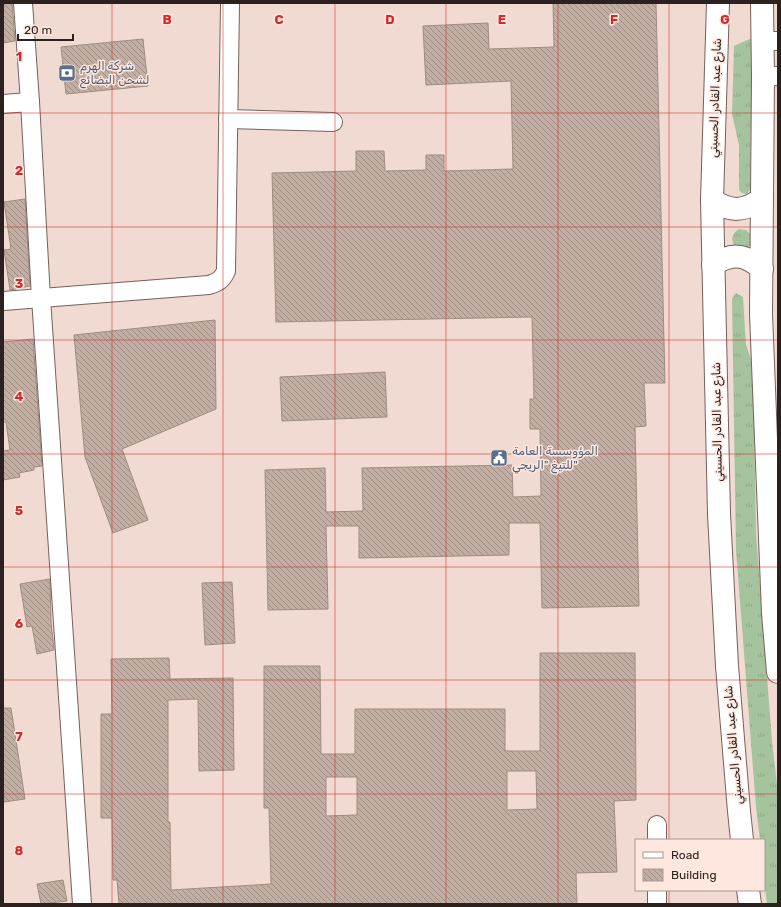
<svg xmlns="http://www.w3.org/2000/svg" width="781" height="907" viewBox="0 0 781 907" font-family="Rubik,Vazirmatn,sans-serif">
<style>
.grass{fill:url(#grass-tufts)}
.building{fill:url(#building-back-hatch);stroke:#9f8c81;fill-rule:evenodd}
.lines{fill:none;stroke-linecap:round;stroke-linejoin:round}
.minor-casing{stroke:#75615a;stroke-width:20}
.major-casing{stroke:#75615a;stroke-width:24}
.minor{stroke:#fff;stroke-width:18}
.major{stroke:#fff;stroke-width:22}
.grid{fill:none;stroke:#d62828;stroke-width:1;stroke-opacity:0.55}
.labels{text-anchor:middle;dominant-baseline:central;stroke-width:3;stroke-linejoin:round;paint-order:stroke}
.service-label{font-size:12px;fill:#4e5e75;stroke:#fee7de;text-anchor:start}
.street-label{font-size:12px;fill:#2b221f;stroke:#fee7de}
.grid-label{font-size:13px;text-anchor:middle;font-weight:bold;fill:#d62828;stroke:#fee7de;stroke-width:3;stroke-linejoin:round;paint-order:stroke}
</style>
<defs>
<pattern id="grass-tufts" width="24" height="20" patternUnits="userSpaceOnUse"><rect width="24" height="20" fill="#a5c39c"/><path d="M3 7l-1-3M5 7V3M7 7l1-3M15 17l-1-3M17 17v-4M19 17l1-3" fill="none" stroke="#8ea786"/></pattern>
<pattern id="building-back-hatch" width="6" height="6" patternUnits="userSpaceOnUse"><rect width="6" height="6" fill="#c2aea3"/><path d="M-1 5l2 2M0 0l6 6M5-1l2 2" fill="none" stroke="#9e8d84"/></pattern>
</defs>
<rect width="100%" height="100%" fill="#f1dad1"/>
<g class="grass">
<polygon points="752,38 750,190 747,194 742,193 739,190 739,145 732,114 734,46"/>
<path d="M 739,229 L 746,230 L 751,235 L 751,244 L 747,248 L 735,247 C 730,240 732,233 739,229 Z"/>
<polygon points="736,293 743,297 746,345 753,365 756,533 772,741 778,793 778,904 767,904 764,879 764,840 760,840 756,807 736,550 732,298"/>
</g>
<g class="building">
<polygon points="3,3 12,3 15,41 3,43"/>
<polygon points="553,3 656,3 665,383 644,383 646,426 635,427 639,606 542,608 540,523 509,523 509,555 359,558 359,526 326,526 328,609 268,610 265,470 325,468 326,512 363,511 362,468 512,465 513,497 541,496 540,429 530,429 530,399 534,399 532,317 276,322 272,173 356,171 356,151 384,151 385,171 426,170 426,155 444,155 444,171 513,169 511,81 426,85 423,26 488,23 489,49 554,47"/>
<polygon points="143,39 148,86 66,94 61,47"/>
<polygon points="25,199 30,286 10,290 4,250 11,249 4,202"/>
<polygon points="215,320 216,409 122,449 148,520 113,533 85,457 74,335"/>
<polygon points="33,339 42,466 34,467 34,470 19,473 20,477 3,480 3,451 10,450 6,422 3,422 3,342"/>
<polygon points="385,372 387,417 282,421 280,377"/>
<polygon points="50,579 51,622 54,650 37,654 32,626 27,627 20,584"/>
<polygon points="232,582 235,643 205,645 202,583"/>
<path d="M 540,653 L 635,653 L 636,800 L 614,801 L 617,872 L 576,873 L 577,904 L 119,904 L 117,880 L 113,880 L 112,818 L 101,818 L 101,714 L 112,714 L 111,659 L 169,658 L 170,679 L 233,678 L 234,770 L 199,771 L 198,699 L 168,700 L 168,822 L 170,822 L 171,890 L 271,884 L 269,808 L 264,808 L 264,666 L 320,666 L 321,754 L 355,754 L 355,709 L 505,709 L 505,751 L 540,751 ZM 507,771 L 536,771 L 537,809 L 507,810 ZM 326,777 L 357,777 L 357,815 L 326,816 Z"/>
<polygon points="3,708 11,708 25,799 4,802 3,794"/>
<polygon points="63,880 67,901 41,904 37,884"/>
</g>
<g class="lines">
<defs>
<g id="minor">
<polyline points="23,3 30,102 41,298 82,904"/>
<polyline points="763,41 778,41"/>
<polyline points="763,77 778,76"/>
<polyline points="3,104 30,102"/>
<polyline points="228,119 333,122"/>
<path d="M 3,301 L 209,285 C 218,282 222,280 226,271 L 230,3"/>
<polyline points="657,840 657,825"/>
<polyline points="657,904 657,890"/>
</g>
<g id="major">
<polyline points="718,3 712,200 719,514 727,666 739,811 742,840"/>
<polyline points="762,3 763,77 761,314 773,613 778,672"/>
<path d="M 712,200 C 730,212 744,212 761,199"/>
<path d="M 713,265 C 731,252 746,254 762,269"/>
<polyline points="748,890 750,904"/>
</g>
</defs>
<use href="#minor" class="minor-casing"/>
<use href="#major" class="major-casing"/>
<use href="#minor" class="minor"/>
<use href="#major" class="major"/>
</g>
<path class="grid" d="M 112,3 L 112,904M 223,3 L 223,904M 335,3 L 335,904M 446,3 L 446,904M 558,3 L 558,904M 669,3 L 669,840M 3,113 L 778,113M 3,227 L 778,227M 3,340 L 778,340M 3,454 L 778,454M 3,567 L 778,567M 3,680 L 778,680M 3,794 L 778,794M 669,890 L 669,904"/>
<defs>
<symbol id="bank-square" viewBox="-11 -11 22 22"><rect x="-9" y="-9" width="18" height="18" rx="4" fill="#5c6f8a" stroke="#fee7de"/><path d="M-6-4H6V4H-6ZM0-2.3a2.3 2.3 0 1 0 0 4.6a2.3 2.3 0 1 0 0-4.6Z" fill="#fff"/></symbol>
<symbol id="civic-square" viewBox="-11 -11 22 22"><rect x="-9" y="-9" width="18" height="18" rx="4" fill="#5c6f8a" stroke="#fee7de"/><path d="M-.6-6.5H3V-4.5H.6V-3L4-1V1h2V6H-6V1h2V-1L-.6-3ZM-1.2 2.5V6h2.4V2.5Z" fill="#fff"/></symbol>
</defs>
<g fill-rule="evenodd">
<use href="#bank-square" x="57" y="63" width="20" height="20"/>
<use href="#civic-square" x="489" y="448" width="20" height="20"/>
</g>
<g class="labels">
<g class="service-label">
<text x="80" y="66">شركة الهرم<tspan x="80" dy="14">لشحن البضائع</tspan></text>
<text x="512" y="451">المؤوسسة العامة<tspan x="512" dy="14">للتيغ "الريجي"</tspan></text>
</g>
<g class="street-label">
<text transform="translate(715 98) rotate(-88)">شارع عبد القادر الحسيني</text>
<text transform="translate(717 422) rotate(-91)">شارع عبد القادر الحسيني</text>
<text transform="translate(733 745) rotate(-95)">شارع عبد القادر الحسيني</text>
</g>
</g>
<g class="grid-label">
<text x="167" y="24">B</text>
<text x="279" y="24">C</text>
<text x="390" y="24">D</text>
<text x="502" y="24">E</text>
<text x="614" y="24">F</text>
<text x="725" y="24">G</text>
<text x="19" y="61">1</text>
<text x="19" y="175">2</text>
<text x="19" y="288">3</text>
<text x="19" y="401">4</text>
<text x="19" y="515">5</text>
<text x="19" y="628">6</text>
<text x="19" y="741">7</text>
<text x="19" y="855">8</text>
</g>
<rect width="781" height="907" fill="none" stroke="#2b221f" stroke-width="8"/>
<rect x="635" y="839" width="130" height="52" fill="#fee7de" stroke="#aa9892"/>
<rect x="643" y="852" width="20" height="6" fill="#ffffff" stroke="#aa9892"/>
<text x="671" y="859" font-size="12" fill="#2b221f">Road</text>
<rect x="643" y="869" width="20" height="12" fill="url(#building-back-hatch)" stroke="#aa9892"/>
<text x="671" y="879" font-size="12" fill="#2b221f">Building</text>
<path d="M18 34v6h55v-6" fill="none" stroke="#2b221f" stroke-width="2"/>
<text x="24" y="34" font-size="12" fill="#2b221f" stroke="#fee7de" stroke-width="3" paint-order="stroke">20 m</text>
</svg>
